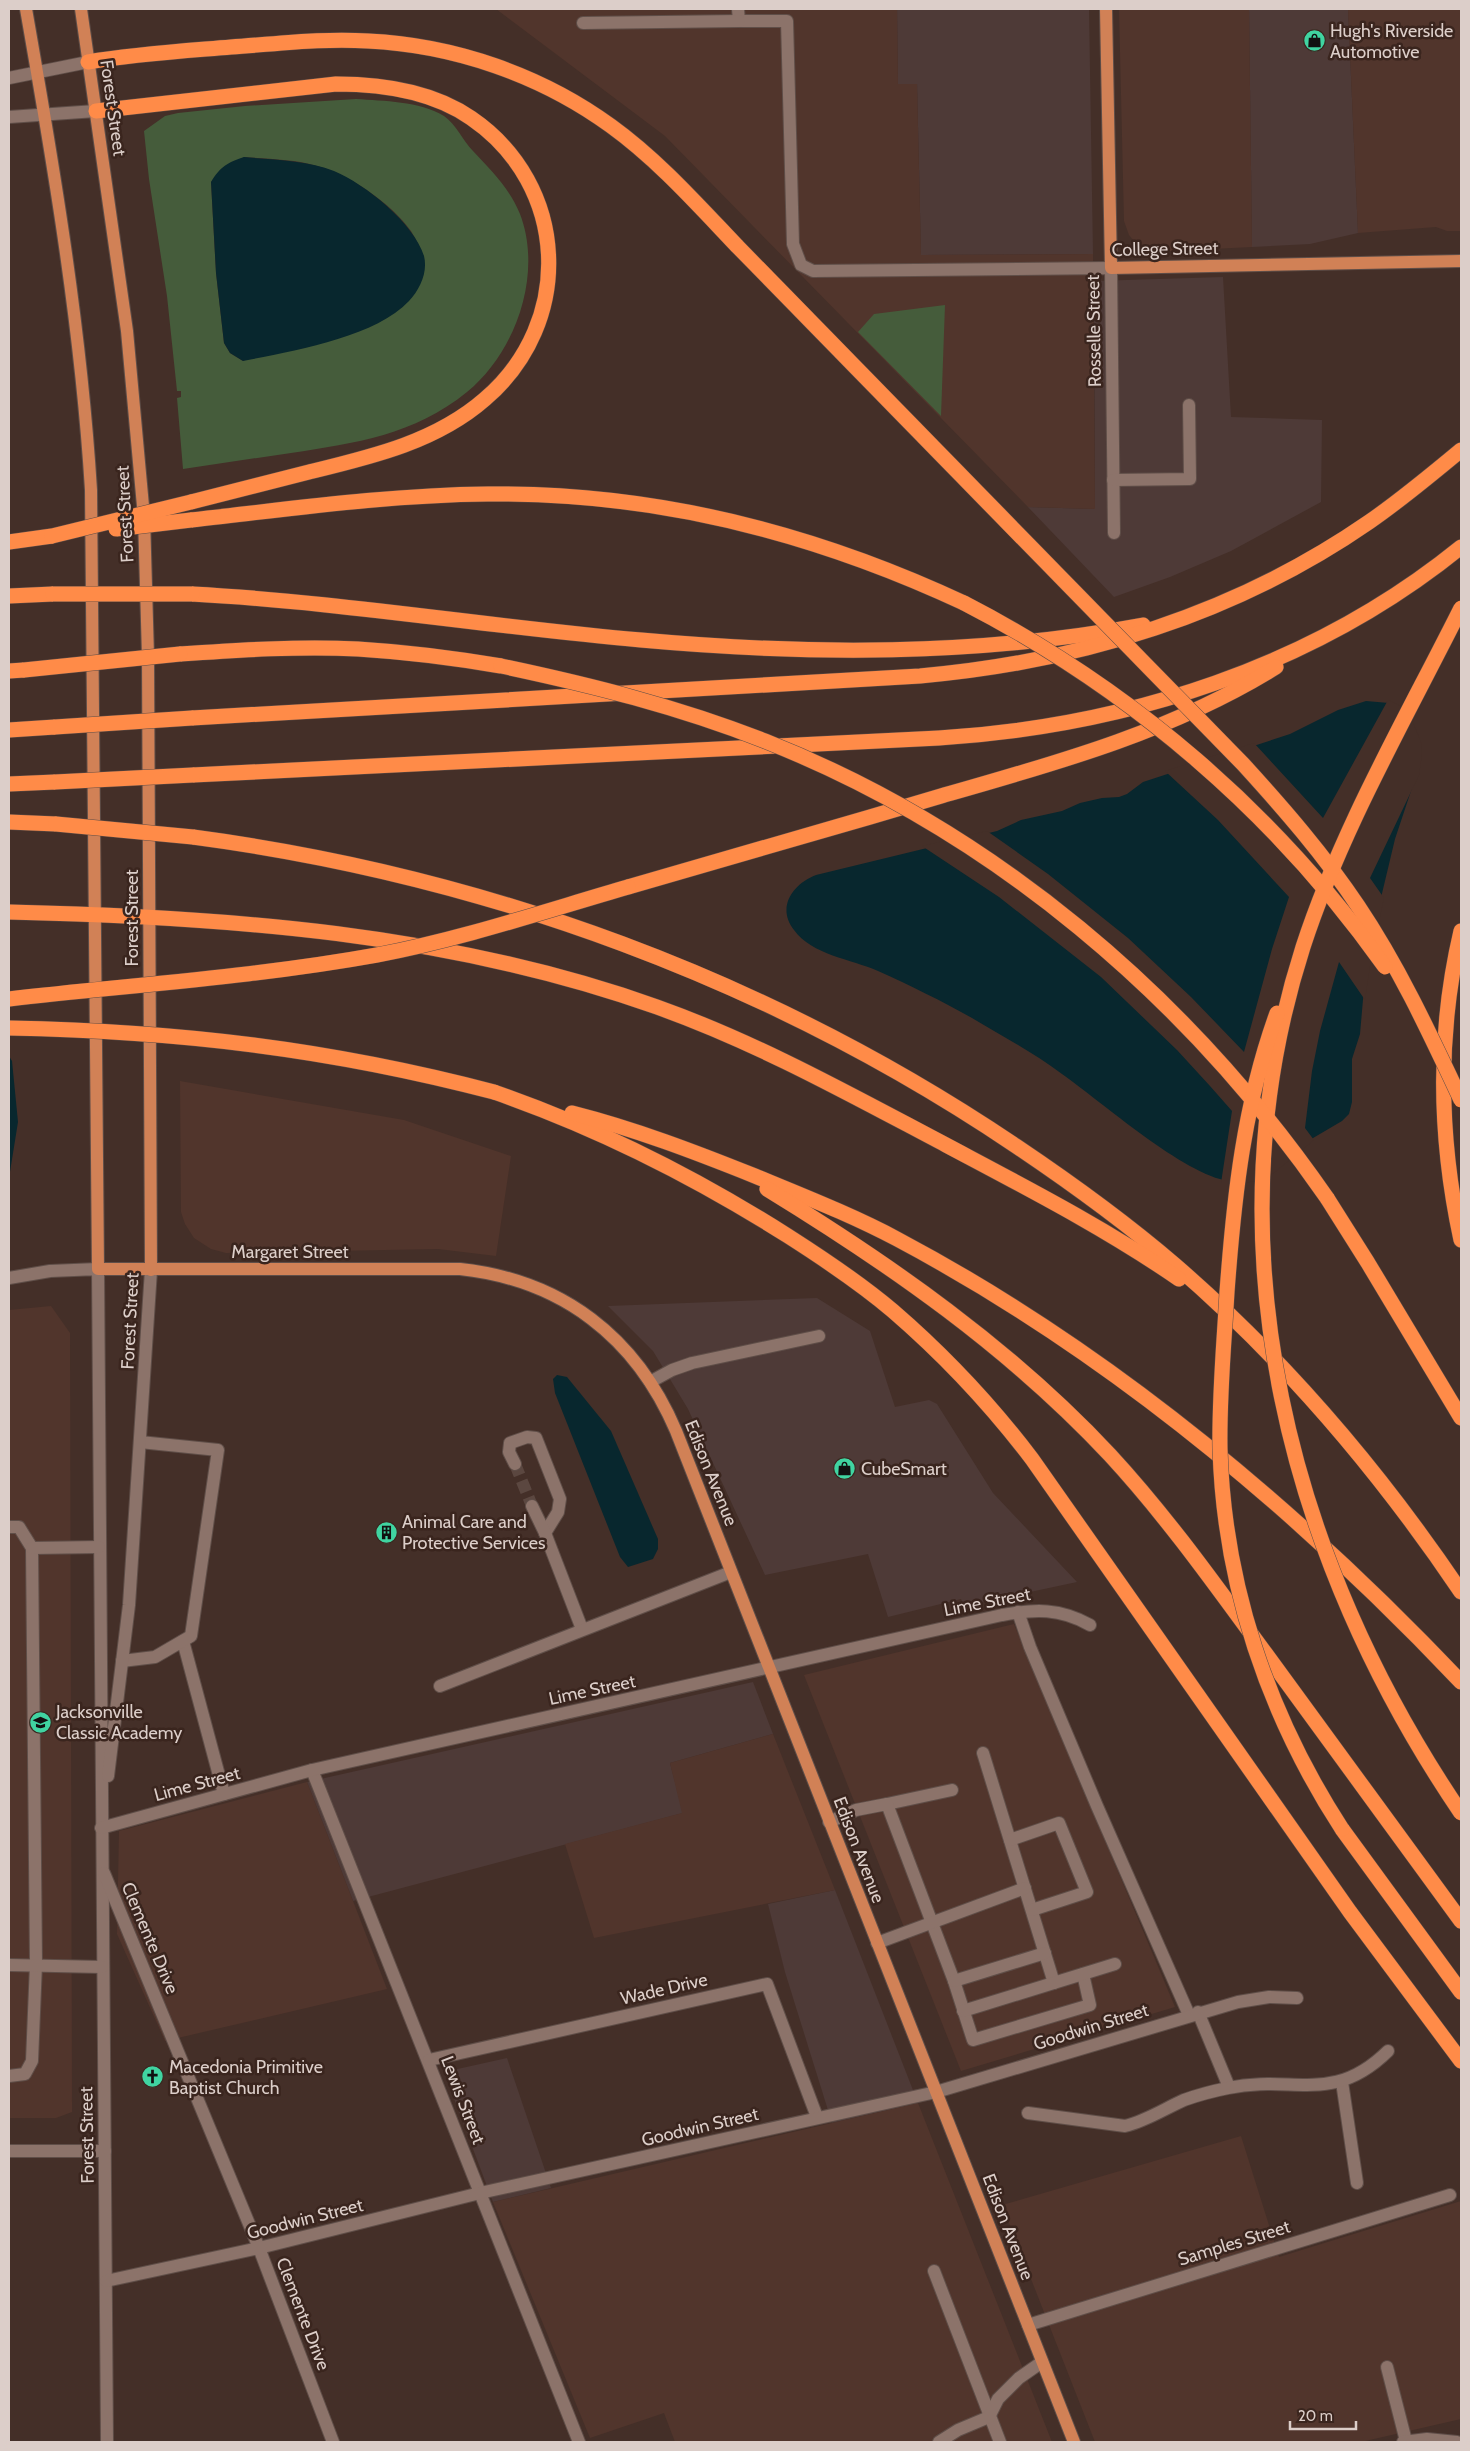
<svg xmlns="http://www.w3.org/2000/svg" width="1470" height="2451" viewBox="0 0 1470 2451" font-family="Cabin,sans-serif">
<style>
.commercial{fill:#4e3a37}
.built{fill:#51352c}
.green{fill:#455c3b;fill-rule:evenodd}
.water{fill:#08272e}
.pier{fill:#442f28}
.lines{fill:none;stroke-linecap:round;stroke-linejoin:round}
.minor-tunnel{stroke:#5b4740;stroke-width:12;stroke-dasharray:12 6;stroke-linecap:butt}
.minor-casing{stroke:#5f4e48;stroke-width:14}
.major-casing{stroke:#5f4e48;stroke-width:14}
.highway-casing{stroke:#5f4e48;stroke-width:16}
.minor{stroke:#8c736a;stroke-width:12}
.major{stroke:#d18156;stroke-width:12}
.highway{stroke:#ff8b48;stroke-width:15}
.highway-bridge-casing{stroke:#5f4e48;stroke-width:16;stroke-linecap:butt}
.highway-bridge{stroke:#ff8b48;stroke-width:15}
.labels{text-anchor:middle;dominant-baseline:central;stroke-width:5;stroke-linejoin:round;paint-order:stroke}
.poi-label{font-size:18px;fill:#dccec9;stroke:#3a251e;text-anchor:start}
.street-label{font-size:18px;fill:#dccec9;stroke:#3a251e}
</style>
<rect width="100%" height="100%" fill="#442f28"/>
<g class="commercial">
<polygon points="897,9 1089,9 1093,254 921,255 917,84 898,84"/>
<polygon points="1249,9 1348,9 1358,233 1310,244 1252,247"/>
<polygon points="1223,277 1231,417 1322,420 1321,502 1231,551 1170,577 1114,597 1028,507 1095,509 1094,281"/>
<polygon points="817,1298 870,1331 895,1407 929,1400 937,1404 993,1493 1077,1582 964,1606 961,1599 888,1617 868,1554 765,1575 688,1409 653,1351 608,1306"/>
<polygon points="753,1682 773,1734 670,1763 683,1813 353,1901 307,1782"/>
<polygon points="835,1890 918,2103 832,2123 785,1972 768,1904"/>
<polygon points="507,2058 551,2188 493,2202 444,2072"/>
</g>
<g class="built">
<polygon points="496,9 897,9 898,84 917,84 921,255 1093,254 1095,509 1028,507 665,136"/>
<polygon points="1119,9 1249,9 1252,247 1151,252 1137,245 1129,235 1124,221"/>
<polygon points="1348,9 1461,9 1461,231 1447,231 1436,227 1358,233"/>
<polygon points="180,1081 404,1120 511,1156 496,1256 438,1249 226,1253 211,1249 194,1238 185,1224 181,1212"/>
<polygon points="51,1306 70,1333 72,2112 56,2118 9,2118 9,1310"/>
<polygon points="1014,1624 1175,2007 961,2071 804,1675"/>
<polygon points="773,1734 835,1890 594,1938 565,1844 682,1813 670,1763"/>
<polygon points="307,1782 387,1989 165,2041 117,1934 119,1831"/>
<polygon points="918,2103 1052,2442 675,2442 664,2413 590,2438 493,2202"/>
<polygon points="1241,2136 1279,2257 1461,2201 1461,2419 1361,2442 1095,2442 1002,2205"/>
</g>
<g class="green">
<path d="M 356,99 C 384,101 419,101 444,116 C 456,124 463,141 473,151 C 491,170 510,189 520,214 C 543,274 516,352 467,392 C 414,435 356,443 291,453 C 255,458 219,464 183,469 L 177,398 L 181,397 L 181,391 L 177,391 L 167,296 L 149,179 L 144,131 L 165,116 L 178,113 L 245,106 ZM 244,157 C 268,159 294,159 317,166 C 349,174 392,204 411,231 C 416,239 420,248 423,256 L 243,361 L 230,353 L 224,343 L 216,273 L 211,182 Z"/>
<polygon points="945,305 941,416 858,332 874,314"/>
</g>
<g class="water">
<path d="M 244,157 C 274,160 307,160 334,171 C 365,184 414,223 424,256 C 428,272 420,289 409,301 C 374,338 292,351 243,361 L 230,353 L 224,343 L 216,273 L 211,182 C 220,167 228,162 244,157 Z"/>
<path d="M 1366,701 L 1389,703 L 1416,776 L 1395,839 L 1379,906 L 1364,988 L 1360,1034 L 1352,1059 L 1352,1102 L 1349,1114 L 1342,1121 L 1308,1141 L 1229,1181 C 1184,1175 1102,1102 1062,1074 C 1034,1053 1002,1036 972,1018 C 942,1001 909,985 878,971 C 851,959 812,955 794,930 C 776,907 793,884 816,875 L 997,831 L 1021,820 L 1062,811 L 1080,803 L 1102,798 L 1119,797 L 1127,794 L 1143,782 L 1290,734 L 1338,710 Z"/>
<polygon points="9,1056 12,1061 18,1122 9,1178"/>
<polygon points="557,1375 567,1377 611,1431 658,1539 658,1549 653,1559 628,1567 620,1557 555,1393 553,1379"/>
</g>
<polygon class="pier" points="1388,700 1401,706 1411,717 1422,745 1421,761 1419,775 1370,878 1384,898 1371,959 1365,1000 1339,962 1320,1031 1312,1071 1305,1128 1314,1140 1275,1172 1260,1180 1244,1183 1221,1183 1232,1111 1210,1086 1177,1050 1101,977 999,897 922,846 987,831 1048,874 1128,938 1191,997 1244,1052 1272,949 1289,897 1218,820 1165,771 1254,743 1323,818"/>
<g class="lines">
<polyline class="minor-tunnel" points="515,1464 532,1506"/>
<defs>
<g id="minor">
<polyline points="738,9 739,21 787,21 793,244 801,265 813,271 1111,268 1114,533"/>
<polyline points="583,23 739,21"/>
<polyline points="9,78 88,62"/>
<polyline points="9,117 96,111"/>
<polyline points="1113,480 1190,479 1189,405"/>
<polyline points="9,1278 50,1271 98,1269 107,2442"/>
<polyline points="650,1382 672,1370 692,1363 819,1336"/>
<polyline points="515,1464 509,1452 510,1443 527,1437 536,1438 560,1499 558,1512 545,1533 582,1629"/>
<polyline points="532,1506 545,1533"/>
<polyline points="9,1527 19,1527 32,1548 36,1964 32,2061 25,2074 9,2076"/>
<polyline points="32,1548 99,1547"/>
<polyline points="1018,1612 1030,1647 1097,1806 1189,2015"/>
<polyline points="183,1641 224,1794"/>
<polyline points="122,1661 155,1657 191,1636 218,1450 140,1442"/>
<polyline points="440,1686 731,1572"/>
<polyline points="983,1753 1054,1983"/>
<polyline points="312,1770 579,2442"/>
<polyline points="108,1776 129,1605 151,1270"/>
<polyline points="887,1804 952,1790"/>
<polyline points="829,1822 856,1810 887,1804 954,1981 973,2040 1090,2005 1083,1974"/>
<path d="M 101,1828 L 312,1770 L 1002,1615 C 1035,1609 1060,1608 1090,1625"/>
<polyline points="1010,1840 1059,1823 1087,1892 1032,1910"/>
<polyline points="104,1873 259,2248 333,2442"/>
<polyline points="877,1943 1025,1888"/>
<polyline points="9,1965 102,1967"/>
<polyline points="954,1981 1045,1953"/>
<polyline points="963,2011 1115,1964"/>
<polyline points="1198,2012 1229,2087"/>
<polyline points="429,2060 767,1984 817,2117"/>
<polyline points="1342,2082 1357,2183"/>
<path d="M 1028,2113 L 1125,2126 C 1146,2121 1164,2109 1184,2100 C 1198,2095 1213,2091 1228,2088 C 1293,2074 1332,2106 1388,2051"/>
<polyline points="9,2151 105,2151"/>
<polyline points="934,2271 1000,2442"/>
<polyline points="106,2281 259,2248 480,2193 936,2092 1238,2002 1269,1997 1297,1998"/>
<polyline points="1028,2325 1450,2195"/>
<polyline points="1387,2367 1406,2441"/>
<polyline points="939,2442 958,2430 989,2417 998,2399 1019,2378 1042,2362"/>
<polyline points="1403,2442 1427,2439 1457,2442"/>
</g>
<g id="major">
<path d="M 26,9 C 54,168 81,328 91,490 L 98,1269 L 460,1269 C 562,1280 636,1337 676,1431 L 1074,2442"/>
<polyline points="81,9 127,331 144,517 148,656 151,1270"/>
<polyline points="1106,9 1111,268 1461,261"/>
</g>
<g id="highway">
<path d="M 88,62 C 136,54 184,51 231,47 C 277,44 322,38 368,41 C 454,45 541,75 611,126 C 658,160 697,204 737,246"/>
<path d="M 96,111 L 336,84 C 383,84 432,91 471,118 C 569,185 575,322 485,399 C 436,442 371,457 309,472 C 270,482 230,492 191,502"/>
<path d="M 191,520 C 290,509 388,495 488,494 C 653,492 814,533 964,603"/>
<polyline points="9,542 52,536"/>
<path d="M 192,594 C 342,602 491,627 641,640 C 808,655 977,656 1143,625"/>
<polyline points="9,596 53,594"/>
<path d="M 180,654 C 239,650 299,646 358,649 C 406,652 454,658 501,666"/>
<polyline points="9,671 24,670"/>
<path d="M 192,718 L 920,676 C 1080,662 1236,614 1369,522 C 1401,500 1431,475 1461,450"/>
<polyline points="9,730 55,727"/>
<path d="M 193,775 L 939,738 C 1128,726 1313,667 1461,547"/>
<polyline points="9,784 55,782"/>
<polyline points="9,822 56,824"/>
<path d="M 193,837 C 487,876 770,980 1016,1146 C 1071,1183 1125,1222 1175,1265 C 1285,1360 1380,1472 1461,1592"/>
<path d="M 628,887 C 733,857 837,827 941,796 C 1057,763 1173,731 1276,667"/>
<path d="M 9,912 C 227,917 450,933 657,1007 C 758,1043 851,1095 946,1145 C 1025,1187 1105,1228 1179,1279"/>
<path d="M 1461,931 C 1437,1033 1439,1138 1461,1240"/>
<path d="M 494,1092 C 598,1128 695,1177 788,1236 C 824,1259 860,1283 893,1311 C 944,1355 991,1405 1032,1459 L 1350,1912 L 1461,2061"/>
<path d="M 572,1113 C 635,1129 695,1152 755,1176 C 803,1196 852,1215 897,1239 C 1110,1352 1296,1508 1461,1682"/>
<path d="M 767,1189 C 891,1265 1010,1348 1110,1455 C 1170,1520 1221,1593 1274,1665 C 1336,1750 1399,1836 1461,1921"/>
<polyline points="1327,1198 1368,1263 1461,1418"/>
<polyline points="1342,1829 1461,1992"/>
</g>
</defs>
<use href="#minor" class="minor-casing"/>
<use href="#major" class="major-casing"/>
<use href="#highway" class="highway-casing"/>
<use href="#minor" class="minor"/>
<use href="#major" class="major"/>
<use href="#highway" class="highway"/>
<defs>
<g id="highway-bridge">
<path d="M 737,246 L 1243,764 C 1284,809 1324,855 1358,906 C 1399,967 1430,1034 1461,1100"/>
<polyline points="116,529 191,520"/>
<polyline points="52,536 191,502"/>
<polyline points="53,594 192,594"/>
<path d="M 964,603 C 1131,689 1276,813 1385,967"/>
<path d="M 1461,608 C 1406,718 1341,830 1303,947 C 1207,1246 1289,1560 1461,1813"/>
<path d="M 501,666 C 591,685 679,707 765,741 C 993,831 1188,997 1327,1198"/>
<polyline points="24,670 180,654"/>
<polyline points="55,727 192,718"/>
<polyline points="55,782 193,775"/>
<polyline points="56,824 193,837"/>
<path d="M 9,999 C 131,985 255,977 377,955 C 462,939 545,911 628,887"/>
<path d="M 1277,1013 C 1244,1104 1234,1196 1227,1292 C 1224,1345 1219,1397 1220,1449 C 1224,1585 1268,1715 1342,1829"/>
<path d="M 9,1028 C 178,1031 330,1049 494,1092"/>
</g>
</defs>
<use href="#highway-bridge" class="highway-bridge-casing"/>
<use href="#highway-bridge" class="highway-bridge"/>
</g>
<defs>
<symbol id="shop-disc" viewBox="-11 -11 22 22"><circle r="9.5" fill="#40d4a1" stroke="#3a251e"/><path d="M-5-2.5h2.3a2.7 3.5 0 0 1 5.4 0H5L5.5 6h-11ZM-1.5-2.5h3a1.5 2.3 0 0 0-3 0Z" fill="#111"/></symbol>
<symbol id="building-disc" viewBox="-11 -11 22 22"><circle r="9.5" fill="#40d4a1" stroke="#3a251e"/><path d="M-4-6H4V6H1V3H-1V6H-4ZM-2.5-4.3h1.7v1.8h-1.7ZM.8-4.3h1.7v1.8H.8ZM-2.5-1h1.7V.8h-1.7ZM.8-1h1.7V.8H.8Z" fill="#111"/></symbol>
<symbol id="school-disc" viewBox="-11 -11 22 22"><circle r="9.5" fill="#40d4a1" stroke="#3a251e"/><path d="M0-5L7-2L0 1L-7-2ZM-4 1L0 2.5L4 1V4Q0 6-4 4Z" fill="#111"/></symbol>
<symbol id="church-disc" viewBox="-11 -11 22 22"><circle r="9.5" fill="#40d4a1" stroke="#3a251e"/><path d="M-1.2-6h2.4v3.5h3.3v2.4h-3.3V6h-2.4V-.1h-3.3v-2.4h3.3Z" fill="#111"/></symbol>
</defs>
<g fill-rule="evenodd">
<use href="#shop-disc" x="1302" y="28" width="25" height="25"/>
<use href="#shop-disc" x="832" y="1456" width="25" height="25"/>
<use href="#building-disc" x="374" y="1520" width="25" height="25"/>
<use href="#school-disc" x="28" y="1710" width="25" height="25"/>
<use href="#church-disc" x="140" y="2064" width="25" height="25"/>
</g>
<g class="labels">
<g class="poi-label">
<text x="1330" y="31">Hugh's Riverside<tspan x="1330" dy="21">Automotive</tspan></text>
<text x="861" y="1469">CubeSmart</text>
<text x="402" y="1522">Animal Care and<tspan x="402" dy="21">Protective Services</tspan></text>
<text x="56" y="1712">Jacksonville<tspan x="56" dy="21">Classic Academy</tspan></text>
<text x="169" y="2067">Macedonia Primitive<tspan x="169" dy="21">Baptist Church</tspan></text>
</g>
<g class="street-label">
<text transform="translate(113 108) rotate(82)">Forest Street</text>
<text transform="translate(1165 249) rotate(-1)">College Street</text>
<text transform="translate(1094 331) rotate(-91)">Rosselle Street</text>
<text transform="translate(125 514) rotate(-93)">Forest Street</text>
<text transform="translate(132 918) rotate(-90)">Forest Street</text>
<text x="290" y="1252">Margaret Street</text>
<text transform="translate(130 1321) rotate(-87)">Forest Street</text>
<text transform="translate(711 1473) rotate(68)">Edison Avenue</text>
<text transform="translate(987 1602) rotate(-11)">Lime Street</text>
<text transform="translate(592 1690) rotate(-12)">Lime Street</text>
<text transform="translate(197 1784) rotate(-15)">Lime Street</text>
<text transform="translate(859 1850) rotate(69)">Edison Avenue</text>
<text transform="translate(150 1938) rotate(67)">Clemente Drive</text>
<text transform="translate(664 1989) rotate(-13)">Wade Drive</text>
<text transform="translate(1091 2027) rotate(-17)">Goodwin Street</text>
<text transform="translate(463 2100) rotate(69)">Lewis Street</text>
<text transform="translate(700 2127) rotate(-13)">Goodwin Street</text>
<text transform="translate(87 2135) rotate(-91)">Forest Street</text>
<text transform="translate(305 2219) rotate(-14)">Goodwin Street</text>
<text transform="translate(1008 2227) rotate(69)">Edison Avenue</text>
<text transform="translate(1234 2243) rotate(-17)">Samples Street</text>
<text transform="translate(303 2314) rotate(69)">Clemente Drive</text>
</g>
</g>
<rect width="1470" height="2451" fill="none" stroke="#dccec9" stroke-width="20"/>
<path d="M1290 2421v8h66v-8" fill="none" stroke="#dccec9" stroke-width="2.5"/>
<text x="1298" y="2421" font-size="15" fill="#dccec9" stroke="#3a251e" stroke-width="4" paint-order="stroke">20 m</text>
</svg>
